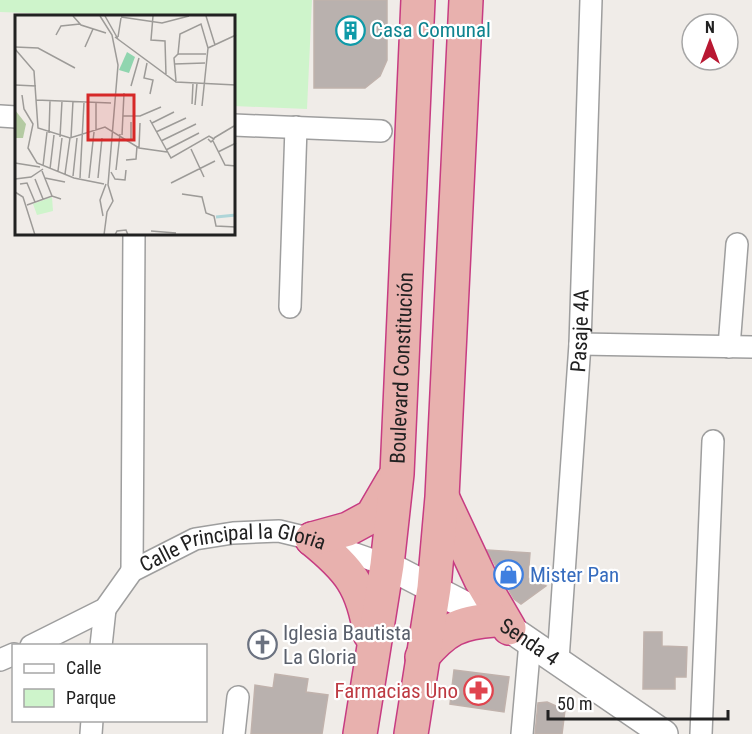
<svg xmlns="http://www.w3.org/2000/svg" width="752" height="734" viewBox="0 0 752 734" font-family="'Roboto Condensed',sans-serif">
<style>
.park{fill:#cef4cb}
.building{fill:#b9b1ae;stroke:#c0b2ac;stroke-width:1.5}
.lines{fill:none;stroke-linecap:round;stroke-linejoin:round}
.minor-casing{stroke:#9e9e9e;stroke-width:24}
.tertiary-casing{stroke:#9e9e9e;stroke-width:30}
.trunk-casing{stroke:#c73c82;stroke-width:36}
.minor{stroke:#fff;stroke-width:21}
.tertiary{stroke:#fff;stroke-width:27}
.trunk{stroke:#e8b1ae;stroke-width:33}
.labels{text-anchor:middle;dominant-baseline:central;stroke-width:4.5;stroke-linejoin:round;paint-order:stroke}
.culture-label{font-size:21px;fill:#0d838f;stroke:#fff;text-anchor:start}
.street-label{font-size:21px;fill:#212121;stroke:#fff}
.shop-label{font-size:21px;fill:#366cbe;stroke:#fff;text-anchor:start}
.worship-label{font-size:21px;fill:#5b616d;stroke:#fff;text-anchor:start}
.health-label{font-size:21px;fill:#be3a42;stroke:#fff;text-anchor:end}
.inset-river{fill:none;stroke:#aed5d8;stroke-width:3}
.inset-road{fill:none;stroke:#9d9b98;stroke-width:1.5}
.view{fill:#d62828;fill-opacity:0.15;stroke:#d62828;stroke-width:3}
.inset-edge{fill:none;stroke:#212121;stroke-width:3}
</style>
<rect width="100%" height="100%" fill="#f0ece8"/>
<polygon class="park" points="0,0 312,0 307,109 234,106 234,16 112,16 0,12"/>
<g class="building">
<polygon points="314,0 387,0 387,60 380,76 365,88 314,88"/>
<polygon points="487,550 530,553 528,578 546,586 521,604 514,599"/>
<polygon points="644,632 662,632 662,646 687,647 686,677 675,677 675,689 643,689"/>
<polygon points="454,670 509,677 504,712 450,704"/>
<polygon points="275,674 308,679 306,692 328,695 322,734 251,734 255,685 273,688"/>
<polygon points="547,702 565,710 562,734 535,734 538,703"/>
</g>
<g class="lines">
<defs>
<g id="minor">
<polyline points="0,116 16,117"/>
<polyline points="234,125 381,131"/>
<polyline points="290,307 296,127"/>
<polyline points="580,344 752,347"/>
<polyline points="729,347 737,244"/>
<polyline points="132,571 134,234"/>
<path id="s1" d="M 31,646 L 105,609 L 132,571 L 195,539 L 233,533 L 279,531 L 312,539 L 387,565"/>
<polyline points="101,646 105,609"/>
<polyline points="0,660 14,654"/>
<path id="s2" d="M 558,660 L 580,344 L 591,0"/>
<polyline points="91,734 92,720"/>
<polyline points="234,734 238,697"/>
<polyline points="522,734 530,642"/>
<polyline points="701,734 713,441"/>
</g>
<g id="tertiary">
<path id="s3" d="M 387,565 L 509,628 L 664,734"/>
</g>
<g id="trunk">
<polyline points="443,499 481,580 509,628"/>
<path d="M 312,539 C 349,569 363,586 370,634"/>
<polyline points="312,539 348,529 372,516 393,480"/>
<path d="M 422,657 C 445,630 459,622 495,620"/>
<path id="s4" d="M 360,734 L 387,565 L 397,474 L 418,0"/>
<polyline points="411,734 434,588 442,497 466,0"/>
</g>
</defs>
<use href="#minor" class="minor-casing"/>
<use href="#tertiary" class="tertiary-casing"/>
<use href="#trunk" class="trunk-casing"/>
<use href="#minor" class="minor"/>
<use href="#tertiary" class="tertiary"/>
<use href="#trunk" class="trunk"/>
</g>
<defs>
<symbol id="building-ring" viewBox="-11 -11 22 22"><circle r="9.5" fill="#fff" stroke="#0f9aa8" stroke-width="1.5"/><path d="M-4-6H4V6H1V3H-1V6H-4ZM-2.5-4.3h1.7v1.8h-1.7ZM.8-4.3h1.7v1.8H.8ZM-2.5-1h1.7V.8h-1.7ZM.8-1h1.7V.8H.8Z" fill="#0f9aa8"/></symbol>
<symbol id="shop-ring" viewBox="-11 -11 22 22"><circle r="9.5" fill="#fff" stroke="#3f7fe0" stroke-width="1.5"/><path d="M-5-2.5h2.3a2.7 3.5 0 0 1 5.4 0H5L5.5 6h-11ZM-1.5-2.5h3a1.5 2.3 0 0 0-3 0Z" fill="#3f7fe0"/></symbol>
<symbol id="church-ring" viewBox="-11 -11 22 22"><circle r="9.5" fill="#fff" stroke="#6b7280" stroke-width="1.5"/><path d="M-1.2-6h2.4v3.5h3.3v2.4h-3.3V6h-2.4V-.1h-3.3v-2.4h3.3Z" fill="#6b7280"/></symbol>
<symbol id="pharmacy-ring" viewBox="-11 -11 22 22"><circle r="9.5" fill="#fff" stroke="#e0444e" stroke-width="1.5"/><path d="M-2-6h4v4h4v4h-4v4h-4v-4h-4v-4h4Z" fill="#e0444e"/></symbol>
</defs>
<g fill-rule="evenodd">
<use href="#building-ring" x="334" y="14" width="33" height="33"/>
<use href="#shop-ring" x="492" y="558" width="33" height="33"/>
<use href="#church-ring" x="246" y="628" width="33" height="33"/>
<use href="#pharmacy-ring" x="462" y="674" width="33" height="33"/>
</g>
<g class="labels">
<g class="culture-label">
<text x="371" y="30">Casa Comunal</text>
</g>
<g class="street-label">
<text stroke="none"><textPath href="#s2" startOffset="330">Pasaje 4A</textPath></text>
<text stroke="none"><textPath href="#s4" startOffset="369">Boulevard Constitución</textPath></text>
<text stroke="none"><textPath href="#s1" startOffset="236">Calle Principal la Gloria</textPath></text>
<text stroke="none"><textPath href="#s3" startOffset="162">Senda 4</textPath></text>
</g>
<g class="shop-label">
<text x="530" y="575">Mister Pan</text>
</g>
<g class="worship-label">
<text x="283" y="633">Iglesia Bautista<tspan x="283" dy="24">La Gloria</tspan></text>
</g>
<g class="health-label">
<text x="458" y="691">Farmacias Uno</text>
</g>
</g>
<g transform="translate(15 15)">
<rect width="220" height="220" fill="#f0ece8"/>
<path d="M 0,95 L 11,109 L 8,123 L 0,123 Z" fill="#b4caa2"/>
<path d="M 37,182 L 38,196 L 22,200 L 18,189 Z" fill="#cef4cb"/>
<path d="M 112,37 L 120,42 L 114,58 L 104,55 Z" fill="#90d5af"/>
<path class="inset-river" d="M 201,202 L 221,200"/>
<path class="inset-road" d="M 58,1 L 66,10 L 91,18M 85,1 L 97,20 L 103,50 L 93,170 L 98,186 L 92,197 L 89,220M 90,1 L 103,24M 138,1 L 136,25 L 150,26 L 151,60M 191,1 L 200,30M 106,2 L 147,8 L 174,1M 41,20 L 46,11 L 65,9M 100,22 L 161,67 L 221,70M 103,22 L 106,3M 0,32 L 23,33 L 60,53M 70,32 L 78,14M 193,33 L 221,20M 0,34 L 19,56 L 23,113 L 55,123 L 90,112 L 124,133 L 152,137M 163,39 L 165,19 L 186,9 L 193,33 L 187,91M 163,39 L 191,39M 132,48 L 129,63 L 138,65 L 135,79M 159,49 L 190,48M 161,66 L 159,43 L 163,39M 0,70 L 21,71M 116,71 L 124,43M 7,80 L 9,94 L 18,109 L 13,133 L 22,148 L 59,163 L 89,169M 21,85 L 96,88M 177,89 L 178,68M 180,90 L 182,68M 108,101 L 125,101 L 146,92M 135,105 L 156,143 L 194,121 L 199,124 L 196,127 L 193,124M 137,108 L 159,97M 81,115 L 81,87M 141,117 L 171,103M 34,118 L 35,86M 107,120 L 109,78M 45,122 L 47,86M 56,123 L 58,86M 199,123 L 219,111M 116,126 L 116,107M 146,126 L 181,109M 198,126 L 210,150 L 221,151M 124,133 L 125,108M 176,134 L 189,162M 151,135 L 184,118M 203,137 L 221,128M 111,145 L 121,144 L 122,131M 0,148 L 25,152M 28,151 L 32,117M 35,154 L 39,120M 101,155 L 105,119M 27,156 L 37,181M 43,156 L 47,123M 96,157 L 100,164 L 110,165 L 111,155M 50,159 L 55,123M 58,161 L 62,123M 30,163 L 50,167M 65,163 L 69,87M 74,163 L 79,117M 83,163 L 87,123M 0,164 L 16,162 L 28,154M 20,164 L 28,184M 156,168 L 200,146M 5,169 L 12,168 L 20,187M 0,177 L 8,182 L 20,220M 167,179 L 187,182 L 191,198 L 199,201 L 201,211 L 221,212M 12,190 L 37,181 L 46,184M 88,201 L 85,185 L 91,169M 136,216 L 161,218M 100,220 L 102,216 L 111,215 L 113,220"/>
<path class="view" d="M 73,80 L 119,80 L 119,125 L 73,125 Z"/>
<rect width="220" height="220" class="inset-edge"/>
</g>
<rect x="12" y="644" width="195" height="78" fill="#ffffff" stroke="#a6a6a6" stroke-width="1.5"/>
<rect x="24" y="664" width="30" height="9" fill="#ffffff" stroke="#a6a6a6" stroke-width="1.5"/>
<text x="66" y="674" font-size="18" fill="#212121">Calle</text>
<rect x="24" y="689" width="30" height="18" fill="#cef4cb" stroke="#a6a6a6" stroke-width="1.5"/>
<text x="66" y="704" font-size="18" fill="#212121">Parque</text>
<g transform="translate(710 42)"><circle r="28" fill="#ffffff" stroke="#a6a6a6" stroke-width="1.5"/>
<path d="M0-4.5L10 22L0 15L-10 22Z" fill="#b91832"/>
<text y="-9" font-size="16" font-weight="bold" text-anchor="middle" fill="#212121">N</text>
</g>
<path d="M548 710v9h180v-9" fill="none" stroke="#212121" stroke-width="3"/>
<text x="557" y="710" font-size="18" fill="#212121" stroke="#ffffff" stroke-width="4.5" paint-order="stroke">50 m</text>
</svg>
